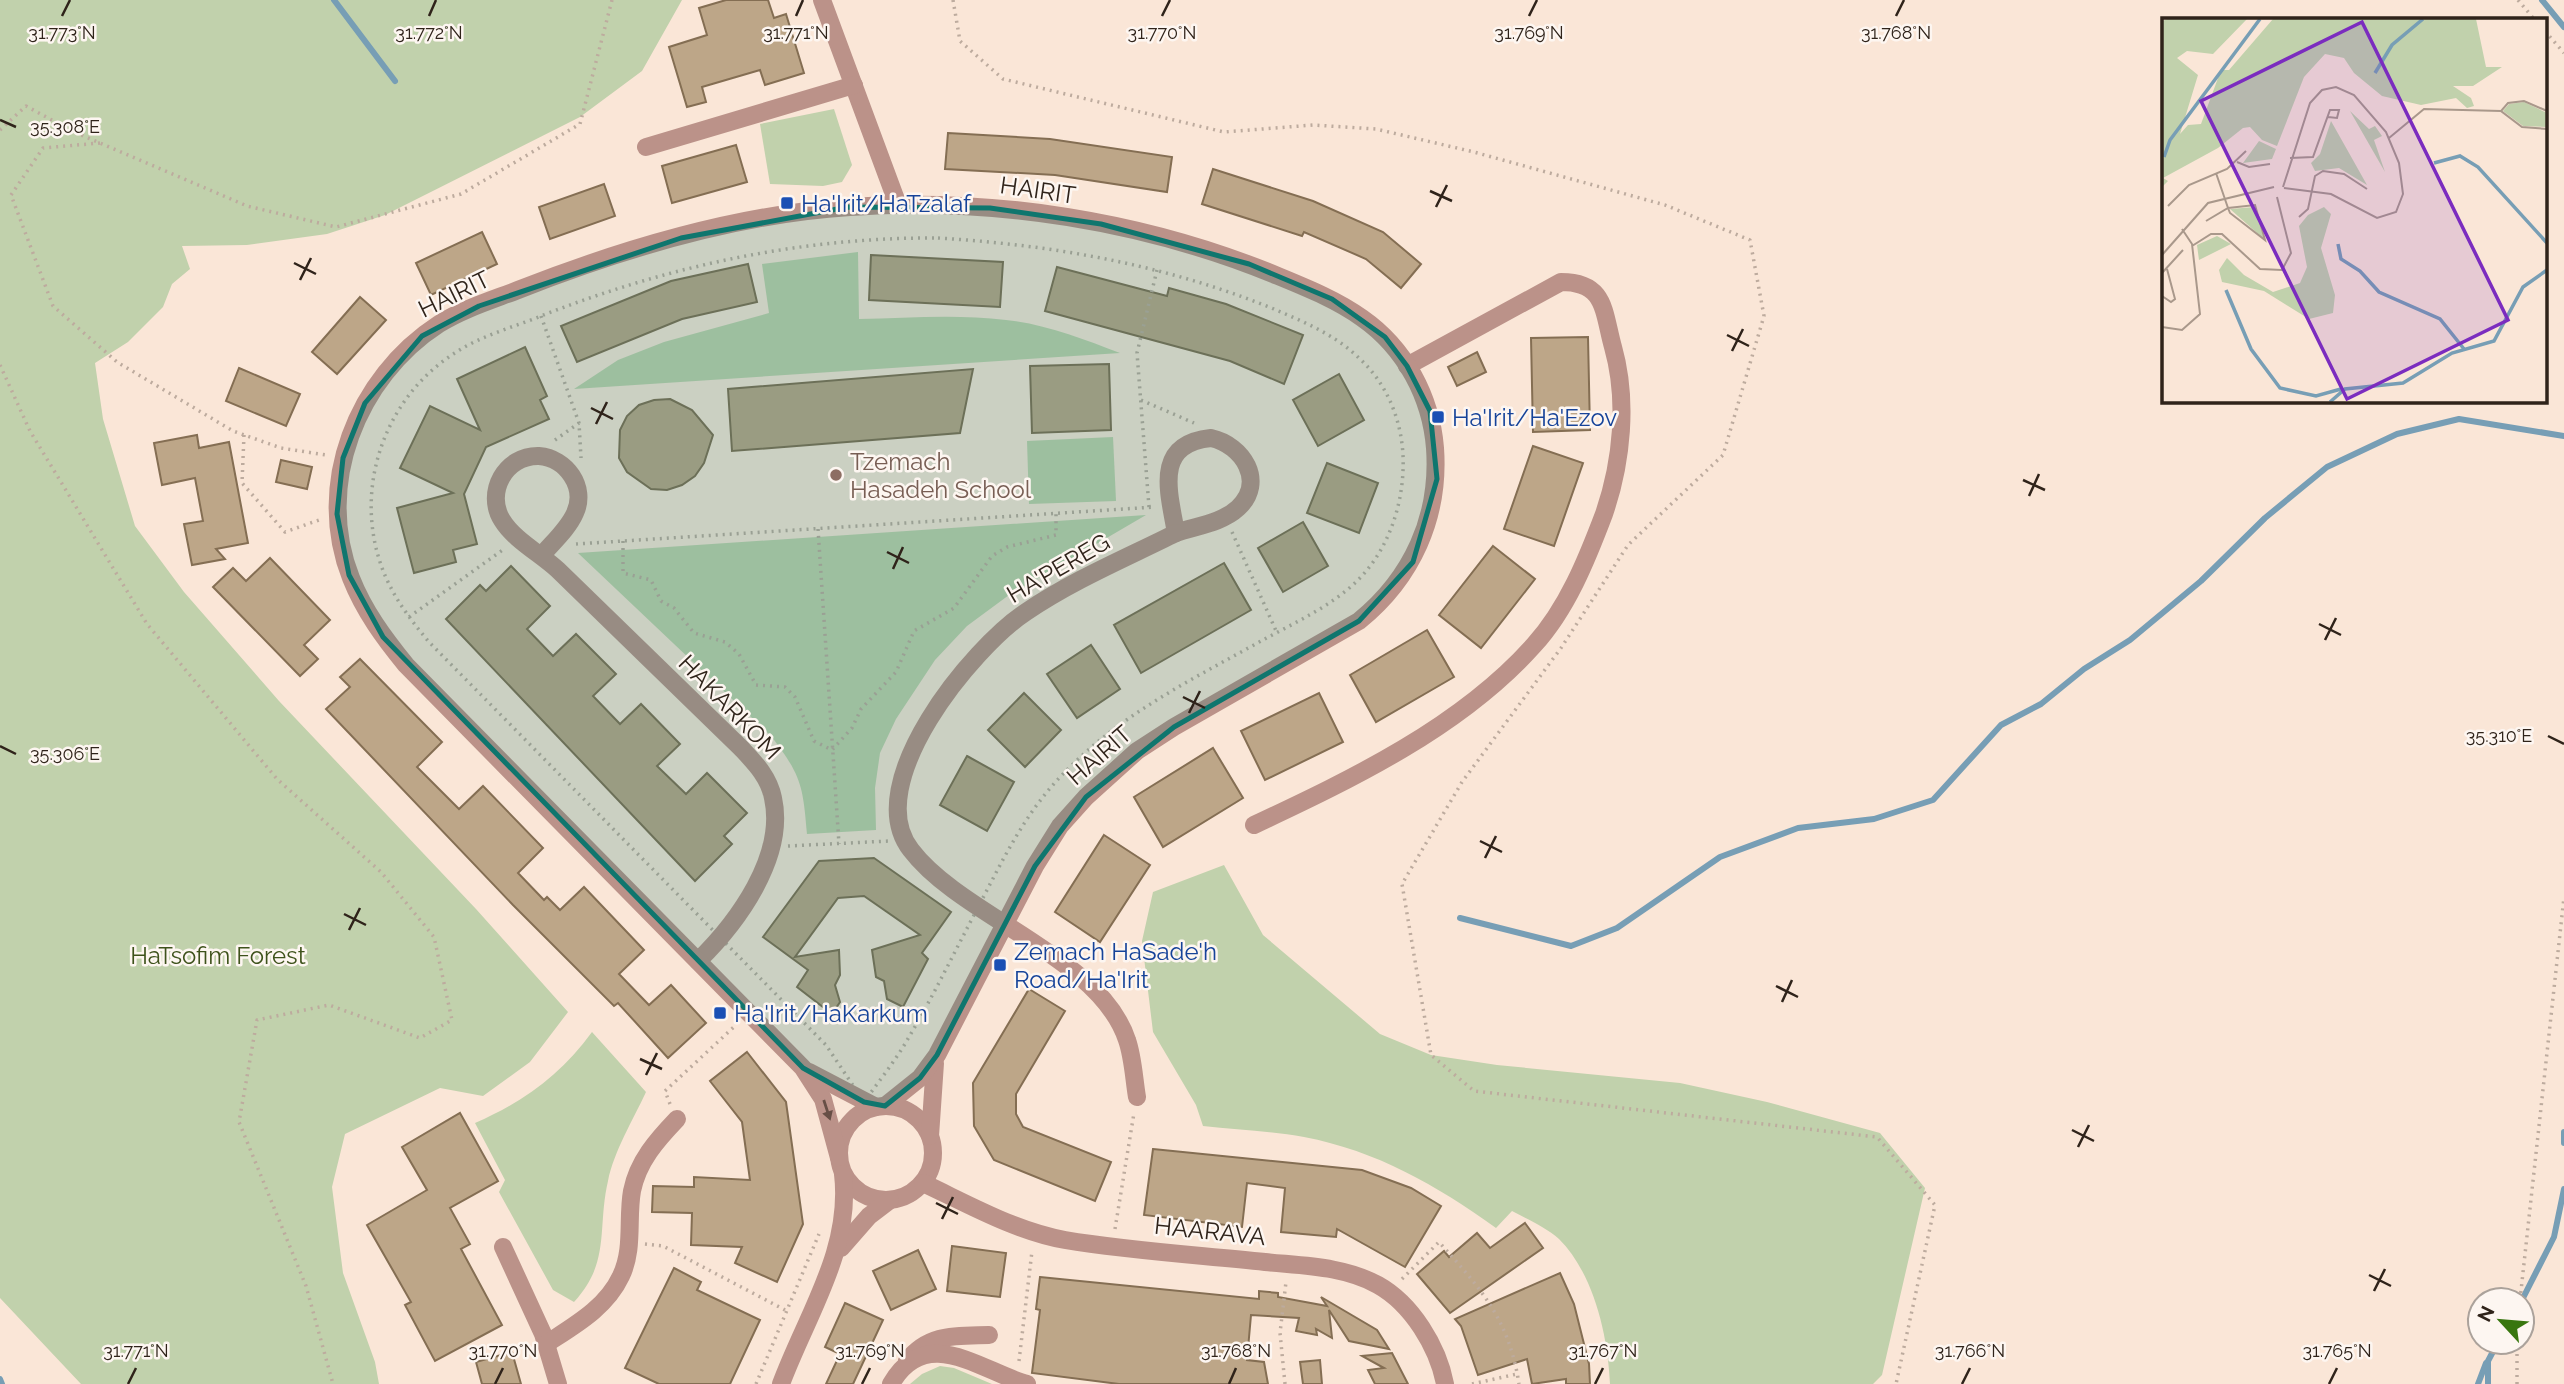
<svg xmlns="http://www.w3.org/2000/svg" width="2564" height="1384" viewBox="0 0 2564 1384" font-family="Raleway,sans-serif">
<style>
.green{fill:#c1d1ac}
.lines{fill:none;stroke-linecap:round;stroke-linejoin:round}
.stream{stroke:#779eb5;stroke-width:6}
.building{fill:#bda688;stroke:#846e53;stroke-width:2}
.path{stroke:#bdab9e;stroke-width:3.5;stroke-dasharray:2 5;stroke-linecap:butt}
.minor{stroke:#bb9289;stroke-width:18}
.oneway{fill:#674f46}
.marked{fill:#0f766e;fill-opacity:0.2;stroke:#0f766e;stroke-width:5;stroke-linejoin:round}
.ticks{fill:none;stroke:#2f231a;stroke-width:2.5}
.transit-dot{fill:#1a4fb4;stroke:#fdf6f1;stroke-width:2.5}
.education-dot{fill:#8d6e63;stroke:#fdf6f1;stroke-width:2.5}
.labels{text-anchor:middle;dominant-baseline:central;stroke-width:5;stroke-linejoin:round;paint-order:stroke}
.street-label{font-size:24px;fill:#2f231a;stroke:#fdf6f1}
.transit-label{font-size:24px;fill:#164399;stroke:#fdf6f1;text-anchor:start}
.education-label{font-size:24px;fill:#785e54;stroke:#fdf6f1;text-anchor:start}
.park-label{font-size:24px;fill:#3e521b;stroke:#fdf6f1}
.inset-river{fill:none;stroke:#779eb5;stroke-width:3.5}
.inset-road{fill:none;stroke:#a9988b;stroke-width:2}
.view{fill:#7b2cbf;fill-opacity:0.15;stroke:#7b2cbf;stroke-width:3.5}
.inset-edge{fill:none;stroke:#2f231a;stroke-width:3.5}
.ticks-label{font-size:18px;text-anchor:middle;fill:#2f231a;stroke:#fdf6f1;stroke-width:5;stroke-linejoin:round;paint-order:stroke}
</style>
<rect width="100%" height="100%" fill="#fae6d7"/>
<g class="green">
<polygon points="0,0 682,0 642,71 580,117 385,215 327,234 247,245 182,246 190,269 172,284 163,307 128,342 95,363 103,419 135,526 184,592 279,701 476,909 568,1012 530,1062 483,1096 440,1088 345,1134 332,1187 343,1273 375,1362 379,1384 81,1384 0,1298"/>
<polygon points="834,109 852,165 842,182 823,186 770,184 760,124"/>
<path d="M 858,252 L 859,319 C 908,318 957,314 1006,320 C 1045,324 1083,339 1120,353 L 574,389 L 618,360 L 664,342 L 769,313 L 762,264 Z"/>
<polygon points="1113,437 1116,501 1029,504 1027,441"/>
<path d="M 1146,515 L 1009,595 L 967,626 L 935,660 L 896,719 L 880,753 L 875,788 L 876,830 L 807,834 C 803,785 801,775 771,736 L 578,553 Z"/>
<path d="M 1224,865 L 1263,935 L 1380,1034 L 1431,1055 L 1497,1065 L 1680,1083 L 1767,1102 L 1880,1133 L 1925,1188 L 1882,1375 L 1873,1384 L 1610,1384 C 1608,1336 1594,1274 1559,1239 C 1546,1227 1527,1219 1512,1211 L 1496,1228 C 1436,1185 1377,1151 1304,1137 C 1271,1131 1236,1130 1203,1126 L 1196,1105 L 1153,1032 L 1142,941 L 1153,892 Z"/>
<path d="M 592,1032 L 646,1092 C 633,1120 614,1151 608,1181 C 597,1228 611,1262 574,1302 L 553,1290 L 499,1192 L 505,1180 L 475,1123 C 523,1102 561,1075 592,1032 Z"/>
<polygon points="940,1366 954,1368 992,1384 910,1384 922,1374"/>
</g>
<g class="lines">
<g class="stream">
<polyline points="334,0 395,81"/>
<polyline points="2542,0 2564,27"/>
<polyline points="1460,918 1571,946 1617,928 1720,857 1798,828 1874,819 1933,800 2001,725 2041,704 2084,669 2130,640 2201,581 2265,518 2327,467 2397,434 2459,419 2564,436"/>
<polyline points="2564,1132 2564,1143"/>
<polyline points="2522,1300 2554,1237 2564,1189"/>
<polyline points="0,1379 2,1384"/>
<polyline points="2478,1384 2486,1363"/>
<polyline points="2488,1384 2488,1361 2498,1342"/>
</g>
</g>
<g class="building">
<polygon points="726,0 768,0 774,18 786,14 804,73 765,85 760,70 702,87 706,102 687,107 669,47 707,35 699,8"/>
<polygon points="948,133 1050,139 1172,157 1167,192 1055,175 945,169"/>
<polygon points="736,145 747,182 672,203 662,166"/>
<polygon points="1213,169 1313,201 1383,232 1421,264 1401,288 1366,259 1304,232 1302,236 1202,204"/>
<polygon points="604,184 615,216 550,239 539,207"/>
<polygon points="482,232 497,264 431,295 416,263"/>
<polygon points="871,255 1003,262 1000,307 869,300"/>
<polygon points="748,264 757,302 682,319 577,362 561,326 671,281"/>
<polygon points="1057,267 1167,296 1169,288 1226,304 1303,335 1284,384 1230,361 1045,311"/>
<polygon points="360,297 386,320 337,374 312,352"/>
<polygon points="1588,337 1590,430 1533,432 1531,338"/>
<polygon points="525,347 547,396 540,400 549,419 486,447 464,494 477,544 453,550 456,562 414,573 397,508 453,493 400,468 430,406 480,430 457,379"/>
<polygon points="1477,352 1486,372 1457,386 1448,367"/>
<polygon points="1109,364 1111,430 1032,433 1030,366"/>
<polygon points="239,368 300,394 286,426 226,401"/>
<polygon points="973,369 960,433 732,451 728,389"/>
<polygon points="1339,374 1364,420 1318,446 1293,400"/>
<polygon points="670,399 692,410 713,435 704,463 695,476 682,485 667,490 651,489 627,472 619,458 620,430 627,416 639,405 654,400"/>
<polygon points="197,435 199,448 229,442 248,543 216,549 225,559 192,565 184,524 203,521 195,478 162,485 154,443"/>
<polygon points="1533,446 1583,463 1554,546 1504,529"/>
<polygon points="281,460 312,467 307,489 276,482"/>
<polygon points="1327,463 1378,483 1359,533 1307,513"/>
<polygon points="1303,522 1328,566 1283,592 1258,548"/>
<polygon points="1493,546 1535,579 1481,648 1439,615"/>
<polygon points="270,558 330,620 304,645 318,659 300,676 213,587 233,568 246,581"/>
<polygon points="1224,563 1251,610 1141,673 1114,625"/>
<polygon points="511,566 550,606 527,629 553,656 576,634 616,674 593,696 620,724 641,704 680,744 657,766 686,794 707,773 747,813 724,836 732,844 695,881 446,619 480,585 486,591"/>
<polygon points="1427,630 1454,677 1376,722 1350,675"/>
<polygon points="1091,645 1120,689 1077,718 1047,674"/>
<polygon points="360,659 442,742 417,767 459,809 483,786 543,848 518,873 544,900 547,897 560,910 584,887 644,950 619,974 649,1005 671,985 706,1023 668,1058 618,1003 614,1006 513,905 326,709 350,687 340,677"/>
<polygon points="1024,693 1061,730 1025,767 988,730"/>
<polygon points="1319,693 1343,742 1265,780 1241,731"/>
<polygon points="1213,748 1243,798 1163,847 1134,797"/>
<polygon points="967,756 1014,782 987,831 940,805"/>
<polygon points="1104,835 1150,865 1100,942 1055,912"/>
<polygon points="874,858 951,912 922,953 928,959 903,1007 887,999 884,981 876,977 872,950 920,935 864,896 838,898 795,957 839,950 840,975 835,985 840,1002 832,1014 797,987 808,970 763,937 819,861"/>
<polygon points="1029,989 1065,1011 1016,1094 1016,1114 1023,1127 1111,1162 1095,1201 994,1160 974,1126 973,1083"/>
<polygon points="747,1052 786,1102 803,1224 777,1282 735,1263 742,1247 691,1245 692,1213 652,1212 653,1186 694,1187 694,1177 750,1180 742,1122 710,1081"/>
<polygon points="460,1113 498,1181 450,1208 470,1244 461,1249 502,1325 435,1361 405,1305 411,1302 367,1225 427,1190 402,1147"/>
<polygon points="1153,1149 1362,1170 1411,1188 1441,1206 1405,1267 1337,1229 1336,1237 1281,1232 1285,1188 1247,1183 1242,1227 1144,1215"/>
<polygon points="1525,1223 1543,1248 1450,1313 1417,1274 1444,1251 1449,1257 1477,1233 1490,1248"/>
<polygon points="952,1246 1006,1253 1000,1297 947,1291"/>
<polygon points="918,1250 936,1289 891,1310 873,1271"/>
<polygon points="674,1268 701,1282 697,1290 760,1320 730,1384 659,1384 625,1368"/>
<polygon points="1560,1273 1574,1304 1589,1364 1590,1384 1566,1384 1566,1379 1532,1384 1527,1359 1478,1375 1461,1326 1455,1319"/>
<polygon points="1040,1277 1259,1299 1259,1291 1278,1293 1278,1297 1327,1306 1321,1297 1377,1330 1389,1349 1349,1341 1329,1310 1332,1338 1316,1329 1317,1335 1296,1331 1299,1318 1251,1315 1247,1360 1264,1362 1268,1384 1119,1384 1032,1373 1040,1310 1036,1309"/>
<polygon points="845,1303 883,1320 853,1384 826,1384 840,1354 825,1347"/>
<polygon points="512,1352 521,1384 482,1384 476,1362"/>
<polygon points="1392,1353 1408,1384 1375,1384 1368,1370 1384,1368 1362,1356"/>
<polygon points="1320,1360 1322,1384 1303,1384 1300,1362"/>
</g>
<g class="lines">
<g class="path">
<polyline points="953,0 960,41 1003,79 1224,132 1313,125 1376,129 1474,152 1665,205 1750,240 1764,316 1723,455 1628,545 1561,648 1462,782 1402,884 1431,1055 1474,1091 1877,1137 1935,1205 1896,1384"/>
<polyline points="2518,0 2534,19"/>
<polyline points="2545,31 2564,53"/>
<polyline points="0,130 26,106 72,131 247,206 336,227 461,194 580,124 612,0"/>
<polyline points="100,143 43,148 11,195 53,306 117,362 233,431 281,448 326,455"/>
<path d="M 938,238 C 1054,245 1166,265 1274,309 C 1304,322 1336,335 1360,359 C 1387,384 1401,419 1403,455 C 1405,500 1390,548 1358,580 C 1332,606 1294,623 1261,641 C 1191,680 1121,714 1065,772 C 1023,814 1000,866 973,917 C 952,957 932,998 909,1037 C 896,1060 879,1081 864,1102 L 826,1045 L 429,642 C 409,618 390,593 380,562 C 354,483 387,394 458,351 C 483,335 514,327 541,316 C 668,266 802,237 938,238 Z"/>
<polyline points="541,316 579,423 581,458"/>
<polyline points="0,365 30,431 147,624 277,779 381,872 434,937 452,1020 420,1038 329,1005 257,1020 239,1122 306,1286 333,1384"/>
<polyline points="1141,400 1194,423"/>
<polyline points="244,435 242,483 285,532 322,519"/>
<polyline points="555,440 579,423"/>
<polyline points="1149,507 1137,353 1157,270"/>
<polyline points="818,529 839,844"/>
<polyline points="1232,532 1277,633"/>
<polyline points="623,541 623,573 651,580 661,601 674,608 694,633 725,642 739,654 756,685 785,687 795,697 814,741 832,750 852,728 861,709 896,672 914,631 954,608 992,556 1007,547 1056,535 1056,513"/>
<polyline points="576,544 1155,507"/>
<polyline points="409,617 504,549"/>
<polyline points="788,846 889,841"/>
<polyline points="670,1104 665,1091 736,1025"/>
<polyline points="1115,1229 1134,1113"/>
<polyline points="645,1244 663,1246 785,1310"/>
<path d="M 1402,1279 L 1439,1242 C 1481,1289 1509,1319 1519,1384"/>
<polyline points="2520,1300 2564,897"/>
<polyline points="1019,1361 1032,1251"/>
<polyline points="756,1384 819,1234"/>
<polyline points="1285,1384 1280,1333 1286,1282"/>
<polyline points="1472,1384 1517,1374"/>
<polyline points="2517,1384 2517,1342"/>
</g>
<g class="minor">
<polyline points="822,0 898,205"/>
<polyline points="646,147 854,85"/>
<path d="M 1211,438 C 1243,445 1266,482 1238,508 C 1222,523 1196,526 1176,533 C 1169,492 1153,444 1211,438 Z"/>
<path d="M 542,555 C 553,542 568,529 575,513 C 587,487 566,458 539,456 C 505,455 485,493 502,520 C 514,540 541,554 558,570 C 619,629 680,689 741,748 C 755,763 769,777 773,798 C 786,857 737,923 698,961"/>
<path d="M 1254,825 C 1352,779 1461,727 1534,645 C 1567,609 1587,559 1604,514 C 1622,462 1628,400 1613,347 C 1603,311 1606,282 1561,282 L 1407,366"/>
<polyline points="809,1072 876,1107"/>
<path d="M 1137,1097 C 1134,1079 1133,1057 1127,1040 C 1100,957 962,917 911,850 C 859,784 973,647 1026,612 C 1073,580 1126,558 1176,533"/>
<circle cx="886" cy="1153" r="47"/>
<polyline points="930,1136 935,1063"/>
<path d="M 839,1158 L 823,1099 L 803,1068 L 406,665 C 384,638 364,611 351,578 C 314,485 357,377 439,324 C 463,309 492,300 518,290 C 622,249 738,214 850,207 C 994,197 1145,221 1278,276 C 1307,288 1337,300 1362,318 C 1405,348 1431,397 1435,448 C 1440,517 1412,578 1359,621 L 1174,727 L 1137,751 L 1086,797 L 1060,826 L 1035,866 L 937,1055 L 920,1078 L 885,1106"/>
<path d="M 923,1183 C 968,1204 1015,1231 1065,1240 C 1131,1251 1199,1255 1265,1262 C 1304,1266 1343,1266 1378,1285 C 1412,1304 1438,1347 1445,1384"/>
<polyline points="503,1247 543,1334 558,1384"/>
<polyline points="841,1248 869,1216 890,1200"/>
<path d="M 546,1344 C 575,1325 606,1308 621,1276 C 634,1249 627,1219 632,1191 C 638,1161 657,1140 677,1119"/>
<path d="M 907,1361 C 929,1333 956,1336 989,1335"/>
<path d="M 781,1384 C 807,1314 852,1250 843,1174"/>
<path d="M 891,1384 C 926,1323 981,1371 1027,1384"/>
</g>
</g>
<defs><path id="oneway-solid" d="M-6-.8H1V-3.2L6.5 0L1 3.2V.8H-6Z" transform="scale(1.75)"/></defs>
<use class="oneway" href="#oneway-solid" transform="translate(827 1110) rotate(72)"/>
<path class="marked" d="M 848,207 L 990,208 L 1101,224 L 1249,264 L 1332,299 L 1385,337 L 1407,366 L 1430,411 L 1437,479 L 1413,562 L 1359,621 L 1174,727 L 1086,797 L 1035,866 L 937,1055 L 920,1078 L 885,1106 L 864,1102 L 803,1068 L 383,637 L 349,575 L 337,514 L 343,458 L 365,403 L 422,336 L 479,306 L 681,238 Z"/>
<path class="ticks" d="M 62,16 L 70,0M 429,16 L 436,0M 796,16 L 803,0M 1162,16 L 1170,0M 1529,16 L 1537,0M 1896,16 L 1904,0M 0,120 L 16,127M 1430,191 L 1452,201M 1436,207 L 1447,185M 294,263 L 316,274M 300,280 L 311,258M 1727,335 L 1749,346M 1732,351 L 1743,329M 591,408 L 613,419M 596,424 L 607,402M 2023,480 L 2045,490M 2029,496 L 2039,474M 887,552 L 909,563M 893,569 L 903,547M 2319,624 L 2341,635M 2325,640 L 2336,618M 1183,697 L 1205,708M 1189,713 L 1200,691M 2548,736 L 2564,744M 0,746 L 16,754M 1480,841 L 1502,852M 1485,858 L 1496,836M 344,914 L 366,925M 349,930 L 360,908M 1776,986 L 1798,997M 1782,1002 L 1792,980M 640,1059 L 662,1069M 646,1075 L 657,1053M 2072,1130 L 2094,1141M 2078,1147 L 2089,1125M 936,1203 L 958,1214M 942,1219 L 953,1197M 2369,1275 L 2391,1286M 2374,1291 L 2385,1269M 128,1384 L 136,1368M 495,1384 L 503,1368M 862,1384 L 870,1368M 1229,1384 L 1236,1368M 1595,1384 L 1603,1368M 1962,1384 L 1970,1368M 2329,1384 L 2337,1368"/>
<g class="transit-dot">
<rect x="780" y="196" width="14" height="14" rx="3.5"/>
<rect x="1431" y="410" width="14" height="14" rx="3.5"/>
<rect x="993" y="958" width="14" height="14" rx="3.5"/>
<rect x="713" y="1006" width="14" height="14" rx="3.5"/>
</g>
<circle class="education-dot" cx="836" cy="475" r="7"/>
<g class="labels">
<g class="street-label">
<text transform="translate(1038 190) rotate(8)">HAIRIT</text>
<text transform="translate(454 294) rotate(-26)">HAIRIT</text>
<text transform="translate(1058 568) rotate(-30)">HA'PEREG</text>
<text transform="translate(730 707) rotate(46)">HAKARKOM</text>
<text transform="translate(1099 755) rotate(-41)">HAIRIT</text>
<text transform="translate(1210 1231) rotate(6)">HAARAVA</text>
</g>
<g class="transit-label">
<text x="801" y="203">Ha'Irit/HaTzalaf</text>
<text x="1452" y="417">Ha'Irit/Ha'Ezov</text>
<text x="1014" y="951">Zemach HaSade'h<tspan x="1014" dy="28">Road/Ha'Irit</tspan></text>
<text x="734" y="1013">Ha'Irit/HaKarkum</text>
</g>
<g class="education-label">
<text x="850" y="461">Tzemach<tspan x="850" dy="28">Hasadeh School</tspan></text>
</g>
<g class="park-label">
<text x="218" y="955">HaTsofim Forest</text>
</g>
</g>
<g transform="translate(2162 18)">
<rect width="385" height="385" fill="#fae6d7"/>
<path d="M 6,1 L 85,1 L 51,36 L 25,33 L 15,40 L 36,57 L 18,116 L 26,107 L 39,106 L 59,52 L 67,52 L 111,1 L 314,1 L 324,49 L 340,49 L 311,68 L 291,68 L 309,80 L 312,88 L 305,90 L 294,80 L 259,87 L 220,78 L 192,55 L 182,40 L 163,36 L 142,59 L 115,128 L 100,122 L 88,109 L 81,110 L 56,130 L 1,160 L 6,163 L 0,169 L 0,3 ZM 362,84 L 385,95 L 385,109 L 361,108 L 341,93 L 347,86 ZM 188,93 L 207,111 L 213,108 L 220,118 L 212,122 L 223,154 ZM 169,103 L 205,167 L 177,150 L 153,153 L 149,145 L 158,136 ZM 97,123 L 114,131 L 110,141 L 81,145 ZM 93,189 L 102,221 L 68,191 ZM 162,189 L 169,196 L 159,230 L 173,277 L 171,295 L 147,301 L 102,273 L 60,264 L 57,252 L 65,240 L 82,257 L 111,274 L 138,265 L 145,249 L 137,208 L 146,197 ZM 55,218 L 69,226 L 37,242 L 35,227 Z" fill="#c1d1ac"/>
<path class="inset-river" d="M 213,55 L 230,27 L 261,1M 2,139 L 8,122 L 98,1M 272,145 L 298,138 L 316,149 L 385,225M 176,226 L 179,241 L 198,253 L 217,274 L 278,301 L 302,331M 64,272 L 89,331 L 118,370 L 154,378 L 179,371M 168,384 L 183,371 L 241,365 L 290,335 L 332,323 L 361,269 L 385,252"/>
<path class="inset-road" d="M 385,93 L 362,83 L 346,85 L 339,93 L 360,109 L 385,111M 227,120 L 262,91 L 339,93M 128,140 L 151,139 L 168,92 L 177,92 L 175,100 L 166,99M 75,144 L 87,149 L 108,146M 121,169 L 148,85 L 160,72 L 174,69 L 192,77 L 224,114 L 237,145 L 241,176 L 234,194 L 215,200 L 169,176 L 122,170M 6,188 L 27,167 L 65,151 L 84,133M 137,199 L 146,191 L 153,158 L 161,153 L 182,156 L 205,171M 44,203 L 66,190 L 93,187 L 103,222 L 68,195 L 66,190 L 54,155M 30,228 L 49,216 L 60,216 L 98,251 L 120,252 L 129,235 L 115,179M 0,237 L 46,185 L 112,169M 0,255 L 21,232M 0,278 L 9,284 L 13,281 L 5,251M 0,309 L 20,312 L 38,296 L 30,226 L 20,211"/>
<path class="view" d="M 200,4 L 346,302 L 185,381 L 39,83 Z"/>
<rect width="385" height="385" class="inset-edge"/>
</g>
<g class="ticks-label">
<text x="62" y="39">31.773°N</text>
<text x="429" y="39">31.772°N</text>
<text x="796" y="39">31.771°N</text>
<text x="1162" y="39">31.770°N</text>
<text x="1529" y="39">31.769°N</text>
<text x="1896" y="39">31.768°N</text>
<text x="65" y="133">35.308°E</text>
<text x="2499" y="742">35.310°E</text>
<text x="65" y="760">35.306°E</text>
<text x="136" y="1357">31.771°N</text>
<text x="503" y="1357">31.770°N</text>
<text x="870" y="1357">31.769°N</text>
<text x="1236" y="1357">31.768°N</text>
<text x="1603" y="1357">31.767°N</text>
<text x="1970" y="1357">31.766°N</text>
<text x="2337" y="1357">31.765°N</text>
</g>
<g transform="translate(2501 1321) rotate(296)"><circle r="33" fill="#fdf6f1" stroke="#aba29b" stroke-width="2"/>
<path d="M0-5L12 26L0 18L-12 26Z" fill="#38760f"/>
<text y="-10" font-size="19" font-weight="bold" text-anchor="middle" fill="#2f231a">N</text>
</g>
</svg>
